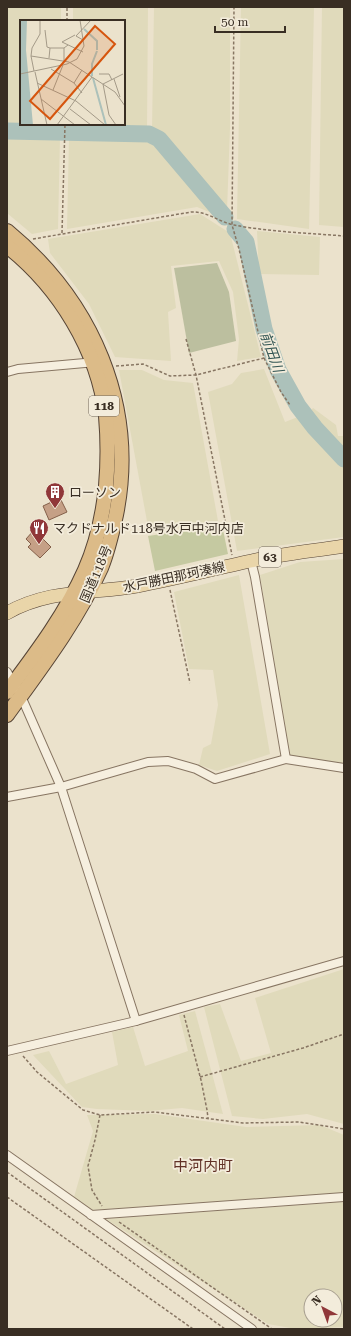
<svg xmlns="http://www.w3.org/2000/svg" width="351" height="1336" viewBox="0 0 351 1336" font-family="'Roboto Serif','Noto Sans JP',serif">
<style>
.farmland{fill:#e0dabb;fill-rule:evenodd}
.green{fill:#c5c9a1}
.cemetery{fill:#bcbf9f}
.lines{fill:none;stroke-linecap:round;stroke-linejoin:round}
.river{stroke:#acc1ba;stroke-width:17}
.building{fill:#c5a086;stroke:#84604a}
.minor-casing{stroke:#877562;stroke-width:10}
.primary-casing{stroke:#564435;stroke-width:14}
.trunk-casing{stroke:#564435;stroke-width:16}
.path{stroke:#877562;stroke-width:1.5;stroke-dasharray:3 2;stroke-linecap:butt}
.minor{stroke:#f6efdf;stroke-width:8}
.primary{stroke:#e9d5a9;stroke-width:13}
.trunk{stroke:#dcbb88;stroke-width:14}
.labels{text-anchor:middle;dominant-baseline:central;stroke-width:3.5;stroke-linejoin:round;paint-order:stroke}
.shield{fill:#f3ecdb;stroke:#71675a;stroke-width:1}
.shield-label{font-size:12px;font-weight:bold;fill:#392e23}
.poi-label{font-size:13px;fill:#392e23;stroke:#f3ecdb;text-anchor:start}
.street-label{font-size:13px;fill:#392e23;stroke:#f3ecdb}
.water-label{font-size:14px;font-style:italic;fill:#345755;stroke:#f3ecdb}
.quarter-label{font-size:15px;fill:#623227;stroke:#f3ecdb}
.inset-river{fill:none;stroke:#acc1ba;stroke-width:2}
.inset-road{fill:none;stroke:#a49a88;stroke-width:1}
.view{fill:#d6550e;fill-opacity:0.15;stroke:#d6550e;stroke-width:2}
.inset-edge{fill:none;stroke:#392e23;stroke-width:2}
</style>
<rect width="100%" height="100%" fill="#ebe2cc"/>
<g class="farmland">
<polygon points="7,7 61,7 61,21 21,21 21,124 61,124 61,126 7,126"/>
<polygon points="73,7 148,7 147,128 71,127 71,124 124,124 124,21 73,21"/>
<polygon points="154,7 230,7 230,128 227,211 161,135 152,129"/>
<polygon points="241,7 314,7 309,229 237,219"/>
<polygon points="322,7 344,7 344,227 319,225"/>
<polygon points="7,136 60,137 58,229 32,234 7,213"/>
<polygon points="69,138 153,139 219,216 197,207 67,229"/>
<polygon points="200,214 230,233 261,357 237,361 239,339 233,292 219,261 171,266 176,308 168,312 171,361 115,357 89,304 50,253 48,239"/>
<polygon points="257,231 320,237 319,275 259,274"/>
<polygon points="264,369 285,422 298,417 344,466 344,537 237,551 208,392 232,384 241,373"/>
<polygon points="119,370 142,370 164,380 193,383 218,521 149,532"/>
<polygon points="313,408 336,425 338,436 344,436 344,455 307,415"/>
<polygon points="344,559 344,765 289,758 260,575 300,562"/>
<polygon points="239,575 270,754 217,771 199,765 203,748 211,744 218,705 213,670 189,669 174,592"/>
<polygon points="344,969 344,1124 307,1114 263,1119 232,1116 204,1007 220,1004 241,1061 271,1053 255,998"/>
<polygon points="195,1011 223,1114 182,1108 149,1111 97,1109 82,1107 33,1055 49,1051 66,1084 118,1065 112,1032 133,1027 145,1066 188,1051 179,1015"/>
<polygon points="155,1114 246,1127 320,1125 344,1135 344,1193 91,1210 74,1197 93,1131 87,1115"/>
<path d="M 344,1202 L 344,1327 L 296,1329 L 268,1324 L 106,1219 ZM 311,1296 L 335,1296 L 335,1320 L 311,1320 Z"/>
</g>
<polygon class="green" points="222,525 228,554 155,571 148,536"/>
<polygon class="cemetery" points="217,263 229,292 236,341 189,353 174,268"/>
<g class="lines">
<g class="river">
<polyline points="7,131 149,134 159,139 225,217"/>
<polyline points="235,229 246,242 264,329 278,370 298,406 315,428 344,459"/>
</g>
</g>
<g class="building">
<polygon points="60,498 67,512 49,520 43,506"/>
<polygon points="34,530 51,547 40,558 28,547 31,544 26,539"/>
</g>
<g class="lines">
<defs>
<g id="minor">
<polyline points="7,372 18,369 96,362"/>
<polyline points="7,672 21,696 61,787 136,1021"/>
<polyline points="286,759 344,768"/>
<polyline points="7,797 61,787 148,762 168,761 196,769 215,779 286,759 255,577 251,561"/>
<polyline points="7,1051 136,1021 344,961"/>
<polyline points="7,1155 252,1329"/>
<polyline points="91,1215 344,1197"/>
</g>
<path id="primary" d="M 7,613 C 49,589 92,594 137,586 C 175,579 213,569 251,561 C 281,554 313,551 344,546"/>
<g id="trunk">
<path d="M 7,231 C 92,301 138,405 116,515 C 112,533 108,551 101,568 C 77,621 41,668 7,715"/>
<path d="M 7,246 C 59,287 98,350 106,416 C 108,439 108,463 106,486 C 103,515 97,543 85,570 C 65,615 36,653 7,692"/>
</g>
</defs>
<use href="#minor" class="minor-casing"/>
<use href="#primary" class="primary-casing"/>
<use href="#trunk" class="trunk-casing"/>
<g class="path">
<polyline points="67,21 67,7"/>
<polyline points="62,233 65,124"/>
<path d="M 33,239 L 191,212 C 207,211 219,222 234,225 C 270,232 308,233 344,236"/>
<polyline points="186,339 196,375 232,555"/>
<polyline points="264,358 281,392 290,405"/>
<polyline points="116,366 143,364 170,376 196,375 264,358 239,249 232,225 234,7"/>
<polyline points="170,590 190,683"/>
<polyline points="184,1015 201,1080 207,1110 208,1118"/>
<polyline points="23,1056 37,1072 83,1110 100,1115 155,1112 243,1123 299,1122 344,1129"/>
<polyline points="200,1077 303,1048 344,1034"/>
<polyline points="100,1115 95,1140 88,1166 92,1190 102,1206"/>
<polyline points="7,1172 225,1329"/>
<polyline points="7,1197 193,1329"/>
<polyline points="119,1222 272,1329"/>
</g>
<use href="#minor" class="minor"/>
<use href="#primary" class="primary"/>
<use href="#trunk" class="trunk"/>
</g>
<defs>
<symbol id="building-pin" viewBox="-11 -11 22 30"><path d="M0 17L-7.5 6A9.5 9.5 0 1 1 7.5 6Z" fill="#903739" stroke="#f3ecdb"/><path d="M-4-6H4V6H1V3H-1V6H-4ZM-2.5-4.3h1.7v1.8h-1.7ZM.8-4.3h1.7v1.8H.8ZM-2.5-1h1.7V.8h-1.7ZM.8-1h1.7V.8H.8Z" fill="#fff"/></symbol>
<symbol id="restaurant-pin" viewBox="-11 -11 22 30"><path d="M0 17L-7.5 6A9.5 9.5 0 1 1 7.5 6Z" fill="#903739" stroke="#f3ecdb"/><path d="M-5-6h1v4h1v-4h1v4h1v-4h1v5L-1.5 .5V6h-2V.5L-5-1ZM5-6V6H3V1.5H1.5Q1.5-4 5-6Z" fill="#fff"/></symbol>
</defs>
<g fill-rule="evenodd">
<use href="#building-pin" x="44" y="481" width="22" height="30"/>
<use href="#restaurant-pin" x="28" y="517" width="22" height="30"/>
</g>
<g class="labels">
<g class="shield">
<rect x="89" y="396" width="30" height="20" rx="3"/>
<rect x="259" y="547" width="22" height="20" rx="3"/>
</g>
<g class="shield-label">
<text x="104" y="406">118</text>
<text x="270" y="557">63</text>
</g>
<g class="poi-label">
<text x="69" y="492">ローソン</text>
<text x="53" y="528">マクドナルド118号水戸中河内店</text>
</g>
<g class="street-label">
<text transform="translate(96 574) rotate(-67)">国道118号</text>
<text transform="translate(174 577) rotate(-12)">水戸勝田那珂湊線</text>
</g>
<g class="water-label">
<text transform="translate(272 352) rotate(70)">前田川</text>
</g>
<g class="quarter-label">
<text x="203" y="1166">中河内町</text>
</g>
</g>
<g transform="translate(20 20)">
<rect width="105" height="105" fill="#ebe2cc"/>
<path d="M 0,0 L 7,0 L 6,30 L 13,105 L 0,105 Z" fill="#acc1ba"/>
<path class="inset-river" d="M 64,9 L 77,21 L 77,30M 72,56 L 72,44 L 77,31M 73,58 L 86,105"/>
<path class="inset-road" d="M 20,0 L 20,14 L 12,28 L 11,36 L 49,42 L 95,72 L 105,86M 25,10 L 27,27 L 30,28 L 29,38M 55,15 L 42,22 L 63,32M 63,20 L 56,16 L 71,0M 30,28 L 44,28M 11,36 L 14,51M 44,41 L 44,28 L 48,25M 31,49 L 54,63 L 62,50M 15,52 L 27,105M 0,54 L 47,44 L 57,39 L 64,26 L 60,0M 79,54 L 89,54 L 92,60M 94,59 L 100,77M 17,63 L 56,81 L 85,105M 54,63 L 62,73M 33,70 L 43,45M 21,79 L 55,105M 50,89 L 71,105M 37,105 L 72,57M 96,105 L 89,95 L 83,64 L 103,54"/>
<path class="view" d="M 75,6 L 95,24 L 30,99 L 10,81 Z"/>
<rect width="105" height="105" class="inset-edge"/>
</g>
<rect width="351" height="1336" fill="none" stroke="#392e23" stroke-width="16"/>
<g transform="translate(323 1308) rotate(319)"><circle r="19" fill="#f3ecdb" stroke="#a9a091"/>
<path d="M0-3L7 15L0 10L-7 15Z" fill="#903739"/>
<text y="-6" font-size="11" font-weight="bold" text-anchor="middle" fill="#392e23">N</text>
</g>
<path d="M215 26v6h70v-6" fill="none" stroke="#392e23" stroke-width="2"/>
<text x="221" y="26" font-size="12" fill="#392e23" stroke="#f3ecdb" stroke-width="3" paint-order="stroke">50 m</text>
</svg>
